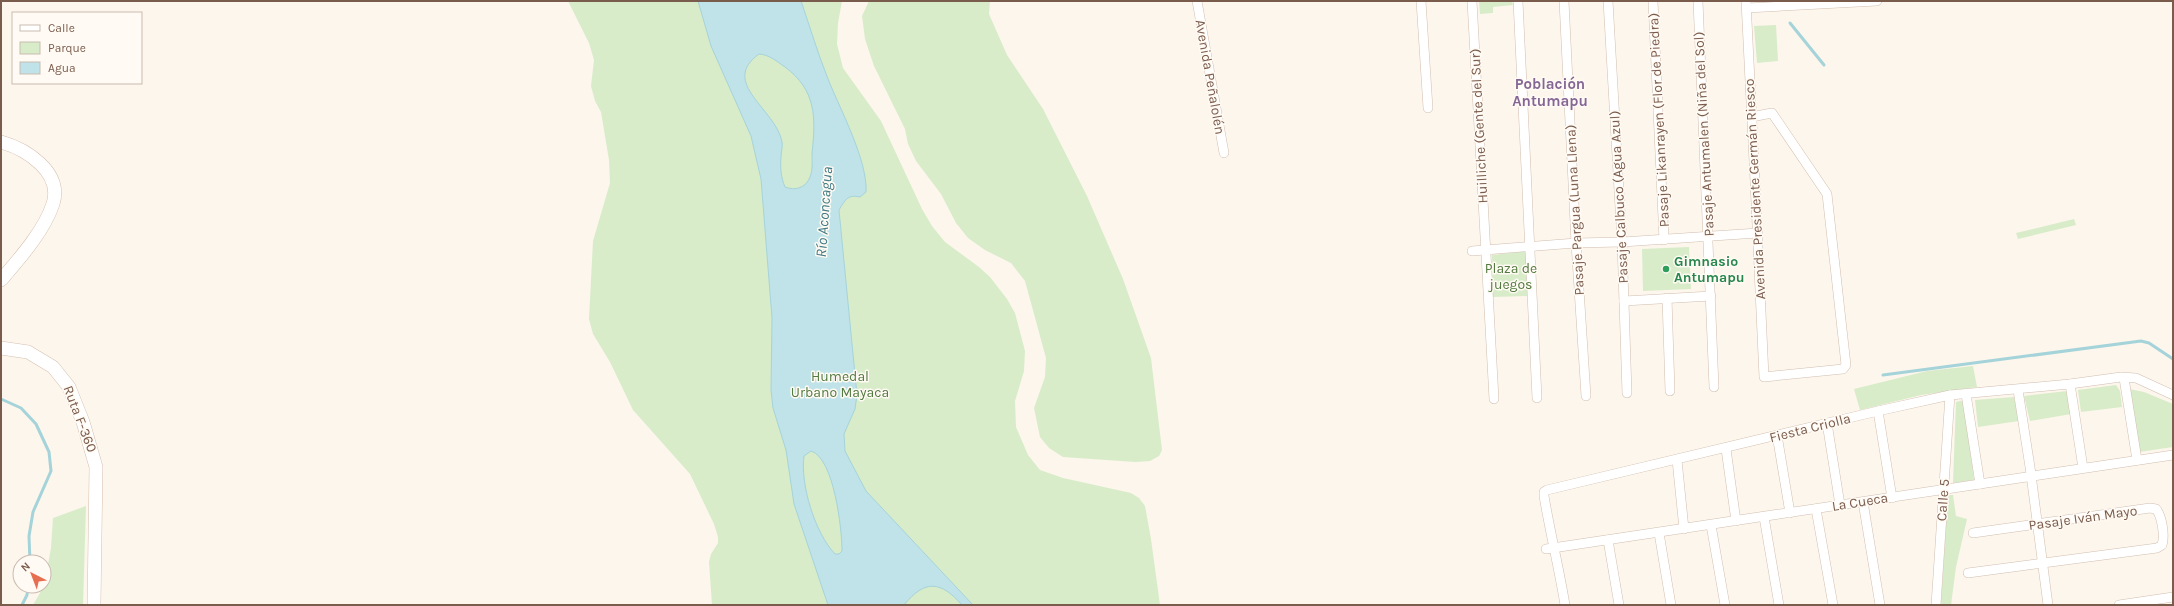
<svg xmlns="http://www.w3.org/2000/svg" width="2174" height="606" viewBox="0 0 2174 606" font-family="Karla,sans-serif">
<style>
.green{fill:#d8ecc9}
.water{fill:#bfe3e8;stroke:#a5d3da;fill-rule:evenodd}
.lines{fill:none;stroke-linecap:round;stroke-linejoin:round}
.stream{stroke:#a5d3da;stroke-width:3}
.street-casing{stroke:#d1beb0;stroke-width:10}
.secondary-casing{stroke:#d6c0b0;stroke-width:14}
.street{stroke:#fff;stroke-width:9}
.secondary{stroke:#fff;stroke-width:13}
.leisure-dot{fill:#2e9e5b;stroke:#fffaf3;stroke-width:1.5}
.labels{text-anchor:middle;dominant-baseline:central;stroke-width:3;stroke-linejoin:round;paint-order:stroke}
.street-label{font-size:14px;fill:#7a5c4d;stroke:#fffaf3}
.leisure-label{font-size:14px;font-weight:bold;fill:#27864d;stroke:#fffaf3;text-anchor:start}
.park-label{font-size:14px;fill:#537a41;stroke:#fffaf3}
.neighbourhood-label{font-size:15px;font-weight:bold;fill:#846695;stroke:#fffaf3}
.water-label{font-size:15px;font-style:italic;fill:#437c86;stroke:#fffaf3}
</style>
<rect width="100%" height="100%" fill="#fdf6ec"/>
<g class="green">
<polygon points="568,1 842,1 838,23 837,44 843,68 881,121 922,209 932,226 945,242 979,267 990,277 1007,299 1015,313 1025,351 1024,371 1015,401 1016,427 1028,455 1040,470 1063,478 1131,493 1139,498 1145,506 1151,539 1160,605 712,605 709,562 711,554 718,543 718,537 714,524 690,474 633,410 610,362 593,334 589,319 593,241 610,183 609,160 601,112 595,101 591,86 594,60 589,43"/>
<polygon points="869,1 990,1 989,14 1007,55 1043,109 1087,196 1123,279 1151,358 1162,450 1159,456 1150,461 1135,462 1063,457 1049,448 1040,437 1034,408 1045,377 1046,358 1025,281 1011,263 985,250 968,238 956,223 941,194 916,161 908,144 905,129 874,66 865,39 862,16"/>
<polygon points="1479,1 1512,1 1513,5 1493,7 1493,13 1480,14"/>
<polygon points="1776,25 1778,61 1757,63 1754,26"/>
<polygon points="2074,219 2076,225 2018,239 2016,233"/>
<polygon points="1689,247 1691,289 1643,291 1642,249"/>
<polygon points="1529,251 1530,296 1493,297 1492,255"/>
<polygon points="1973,366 1977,387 1921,395 1860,410 1854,389 1927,371"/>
<polygon points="2116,385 2120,391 2122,407 2081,412 2078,390"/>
<polygon points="2129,389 2144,392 2173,404 2173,447 2139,452"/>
<polygon points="2067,391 2071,414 2030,421 2024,396"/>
<polygon points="2014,397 2019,421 1978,427 1975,400"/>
<polygon points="1964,400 1974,480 1953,483 1956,402"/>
<polygon points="1948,495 1953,495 1956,516 1967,519 1956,567 1951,605 1941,605"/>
<polygon points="86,506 83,605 33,605 44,586 51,548 53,518"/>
</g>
<path class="water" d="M 698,1 L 801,1 C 810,27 818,54 828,79 C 840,109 868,161 866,192 L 860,197 C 848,194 845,200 839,210 L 857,395 L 855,409 L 844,434 L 845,451 L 866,491 L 973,605 L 962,605 C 941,581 925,579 904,605 L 828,605 L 794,504 L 786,450 L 773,408 L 771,390 L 772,318 L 761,179 L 751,136 L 711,46 ZM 759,54 C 770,55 776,61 785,67 C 816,90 816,117 812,153 C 812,160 813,170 810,177 C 806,188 795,191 785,187 C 781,178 780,167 781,157 C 781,152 783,146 782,142 C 776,109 719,83 759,54 ZM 811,451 C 834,458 842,529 842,551 L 839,554 L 835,554 C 815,533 800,484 804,456 Z"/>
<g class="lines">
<g class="stream">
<polyline points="1790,23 1824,65"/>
<polyline points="1883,375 2141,341 2149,343 2173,359"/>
<polyline points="1,399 21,408 36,424 49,452 51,471 33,512 29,536 30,562"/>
<polyline points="22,605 27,595 28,586"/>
</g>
<defs>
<g id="street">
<polyline points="1197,1 1224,153"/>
<polyline points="1421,1 1428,108"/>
<polyline points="1472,1 1494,399"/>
<polyline points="1518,1 1537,398"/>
<polyline points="1564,1 1576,243 1586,396"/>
<polyline points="1608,1 1622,242 1627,393"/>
<polyline points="1653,1 1664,240"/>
<polyline points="1698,1 1714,387"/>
<path d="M 1746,1 C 1752,126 1759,252 1764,377 L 1843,369 L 1846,365 L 1827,194 L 1772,113 L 1751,117"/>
<polyline points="1747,8 1877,1"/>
<polyline points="1472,251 1576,243 1622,242 1758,233"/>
<polyline points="1667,298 1670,391"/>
<polyline points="1624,301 1711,296"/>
<polyline points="2124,378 2137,460"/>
<polyline points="2070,384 2083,468"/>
<polyline points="2018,390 2030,467 2048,605"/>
<polyline points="1966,394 1980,484"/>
<polyline points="1878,411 1892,498"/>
<polyline points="1827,423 1840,505"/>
<polyline points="1777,435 1790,513"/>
<polyline points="1726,449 1736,521"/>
<polyline points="1677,460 1684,529"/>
<polyline points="1863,502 1880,605"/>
<polyline points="1816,509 1833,605"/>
<polyline points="1764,517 1779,605"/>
<polyline points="1711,525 1725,605"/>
<polyline points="1659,533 1671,605"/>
<polyline points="1608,540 1619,605"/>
<polyline points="1546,549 2173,455"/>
<path d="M 1968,573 L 2157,548 L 2162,545 C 2165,536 2162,516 2156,509 L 2150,508 L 1973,533"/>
<path d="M 1565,605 C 1559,568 1550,532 1544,496 L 1544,492 L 1547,490 L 1878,411 L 1950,395 L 2070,384 L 2121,377 L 2136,378 L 2173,395"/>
<polyline points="1936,605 1950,395"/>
<polyline points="2119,605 2173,597"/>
</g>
<g id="secondary">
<path d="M 1,142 C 26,149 63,172 53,204 C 44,231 20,258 1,280"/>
<polyline points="1,348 28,352 53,367 69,387 83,422 96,467 94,605"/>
</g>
</defs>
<use href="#street" class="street-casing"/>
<use href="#secondary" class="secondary-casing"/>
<use href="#street" class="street"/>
<use href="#secondary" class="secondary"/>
</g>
<circle class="leisure-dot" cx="1666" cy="269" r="4"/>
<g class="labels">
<g class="street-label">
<text transform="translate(1210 77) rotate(80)">Avenida Peñalolén</text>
<text transform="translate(1659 120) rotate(-93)">Pasaje Likanrayen (Flor de Piedra)</text>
<text transform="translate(1479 126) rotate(-93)">Huilliche (Gente del Sur)</text>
<text transform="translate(1704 134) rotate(-93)">Pasaje Antumalen (Niña del Sol)</text>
<text transform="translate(1755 189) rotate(-93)">Avenida Presidente Germán Riesco</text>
<text transform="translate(1619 197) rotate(-93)">Pasaje Calbuco (Agua Azul)</text>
<text transform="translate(1575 210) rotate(-93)">Pasaje Pargua (Luna Llena)</text>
<text transform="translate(80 419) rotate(69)">Ruta F-360</text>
<text transform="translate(1810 428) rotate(-14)">Fiesta Criolla</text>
<text transform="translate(1943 500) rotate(-86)">Calle 5</text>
<text transform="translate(1860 502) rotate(-9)">La Cueca</text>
<text transform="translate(2083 518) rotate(-8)">Pasaje Iván Mayo</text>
</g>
<g class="leisure-label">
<text x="1674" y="261">Gimnasio<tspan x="1674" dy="16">Antumapu</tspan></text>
</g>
<g class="park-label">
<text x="1511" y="268">Plaza de<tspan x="1511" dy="16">juegos</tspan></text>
<text x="840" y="376">Humedal<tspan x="840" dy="16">Urbano Mayaca</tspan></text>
</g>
<g class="neighbourhood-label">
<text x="1550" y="84">Población<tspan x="1550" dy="17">Antumapu</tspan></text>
</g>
<g class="water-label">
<text transform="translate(824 212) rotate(-86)">Río Aconcagua</text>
</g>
</g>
<rect width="2174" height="606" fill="none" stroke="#7a5c4d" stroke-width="4"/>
<rect x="12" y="12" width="130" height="72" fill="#fffaf3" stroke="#cabbb1"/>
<rect x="20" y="25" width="20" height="6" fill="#ffffff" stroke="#cabbb1"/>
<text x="48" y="32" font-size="12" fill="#7a5c4d">Calle</text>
<rect x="20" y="42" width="20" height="12" fill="#d8ecc9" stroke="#cabbb1"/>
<text x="48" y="52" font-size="12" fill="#7a5c4d">Parque</text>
<rect x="20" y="62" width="20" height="12" fill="#bfe3e8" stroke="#cabbb1"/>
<text x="48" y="72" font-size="12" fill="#7a5c4d">Agua</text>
<g transform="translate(32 574) rotate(318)"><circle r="19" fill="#fffaf3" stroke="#cabbb1"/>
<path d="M0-3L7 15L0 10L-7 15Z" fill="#e76f51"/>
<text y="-6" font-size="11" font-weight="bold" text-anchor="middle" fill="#7a5c4d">N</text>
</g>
</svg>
